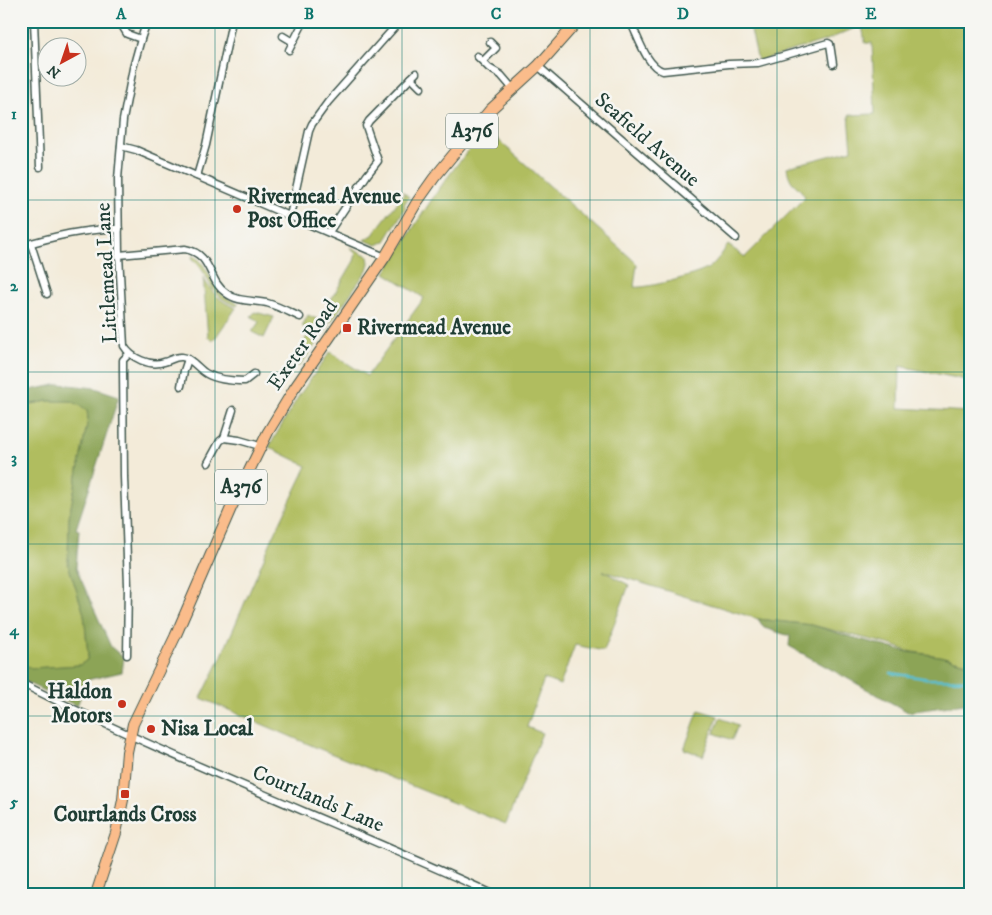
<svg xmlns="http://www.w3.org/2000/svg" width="992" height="915" viewBox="0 0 992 915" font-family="'IM FELL DW Pica',serif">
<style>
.green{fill:#b0bd5f;stroke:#687d4a}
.forest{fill:#8ca456;stroke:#567045}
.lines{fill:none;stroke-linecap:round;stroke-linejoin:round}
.stream{stroke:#57c0d3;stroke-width:2.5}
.minor-casing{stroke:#3f574d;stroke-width:9}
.trunk-casing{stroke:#3f574d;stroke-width:12}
.minor{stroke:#fff;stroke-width:6}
.trunk{stroke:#fabc8b;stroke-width:10}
.grid{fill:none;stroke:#0f766e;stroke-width:1;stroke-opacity:0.55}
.poi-dot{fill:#c8321e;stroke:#f6f6f2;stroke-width:2}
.labels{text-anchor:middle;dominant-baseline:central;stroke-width:5;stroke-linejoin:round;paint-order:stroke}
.shield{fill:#f6f6f2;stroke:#60746d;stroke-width:1}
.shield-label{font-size:20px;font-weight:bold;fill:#1f3d34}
.street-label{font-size:21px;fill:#1f3d34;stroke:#f6f6f2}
.poi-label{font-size:21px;font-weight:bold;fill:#1f3d34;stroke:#f6f6f2;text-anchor:start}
.neatline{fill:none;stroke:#0f766e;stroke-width:2}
.grid-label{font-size:16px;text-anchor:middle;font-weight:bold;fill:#0f766e}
</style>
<rect width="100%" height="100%" fill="#f6f6f2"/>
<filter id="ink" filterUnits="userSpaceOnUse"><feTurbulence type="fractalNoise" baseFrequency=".02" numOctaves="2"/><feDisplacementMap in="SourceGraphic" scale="10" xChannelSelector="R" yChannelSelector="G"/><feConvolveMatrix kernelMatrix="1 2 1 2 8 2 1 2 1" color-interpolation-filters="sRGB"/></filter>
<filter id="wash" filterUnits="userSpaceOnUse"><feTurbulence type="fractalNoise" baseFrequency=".0096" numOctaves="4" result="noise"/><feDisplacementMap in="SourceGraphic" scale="20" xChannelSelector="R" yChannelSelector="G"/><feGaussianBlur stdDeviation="1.12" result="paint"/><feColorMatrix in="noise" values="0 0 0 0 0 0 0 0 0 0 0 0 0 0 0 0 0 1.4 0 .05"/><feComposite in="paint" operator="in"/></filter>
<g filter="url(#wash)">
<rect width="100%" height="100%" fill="#f3ebd9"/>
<g class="green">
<path d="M 749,21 L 971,21 L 971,381 L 900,366 L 899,408 L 971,412 L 971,664 L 940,656 L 907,651 L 892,645 L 812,625 L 758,619 L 603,571 L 629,585 L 604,651 L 575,645 L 560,685 L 544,679 L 527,727 L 542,733 L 506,824 L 320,749 L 201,698 L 220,660 L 273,537 L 307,466 L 269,447 L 298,397 L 330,352 L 367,376 L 424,298 L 385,273 C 416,224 446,172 487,130 L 632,259 L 637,264 L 634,287 C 645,289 697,275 707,269 C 715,264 723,252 728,245 L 745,257 L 805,197 C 797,182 790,188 787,167 L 852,150 L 849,115 L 875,114 L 872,43 L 865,43 L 862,25 L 827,40 L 758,61 Z"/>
<polygon points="402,191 409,197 404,205 406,207 385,241 377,245 364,240 373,235 377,229 404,194"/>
<polygon points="350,247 368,256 369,263 367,270 331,322 320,318 354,261 356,254"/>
<path d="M 193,255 C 207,263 210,281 221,293 C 226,298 232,300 238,303 L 237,306 C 206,295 212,276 192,258 Z"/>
<path d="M 203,277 C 211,292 220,302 236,308 L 216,337 L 212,340 L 208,337 Z"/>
<polygon points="255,312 274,317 264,338 252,332 259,322 251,316"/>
<polygon points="308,315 330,325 322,335 302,326"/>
<polygon points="310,332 321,337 300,366 290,364"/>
<polygon points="48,401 72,401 87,409 88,419 69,517 68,564 84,614 88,654 87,660 80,665 31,668 21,664 21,406"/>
<polygon points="699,710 718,716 703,756 684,749"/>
<polygon points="720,718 738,725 732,740 714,733"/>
</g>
<g class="forest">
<polygon points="60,384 95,388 119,396 76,529 79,530 76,568 111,647 124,658 122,672 87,680 77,706 21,680 21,664 32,668 80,665 87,660 88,654 84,614 68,564 69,517 88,419 87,410 72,401 48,401 21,406 21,392"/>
<polygon points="758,619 812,625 848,636 907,652 939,656 971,664 971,703 908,712 789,646 790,636 764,628"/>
</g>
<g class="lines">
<polyline class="stream" points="891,673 929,679 971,680"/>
</g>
</g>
<g filter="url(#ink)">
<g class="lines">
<defs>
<g id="minor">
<polyline points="34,21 40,167"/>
<path d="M 119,21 L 127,34 L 141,39 L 133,68 L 123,120 L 118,179 L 119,255 L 124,346 C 131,358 150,367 164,362 C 170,361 175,356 182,357 C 192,358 199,370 207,374 C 218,380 233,381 245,381 L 254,374"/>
<path d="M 630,21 C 638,36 646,66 663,71 L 729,64 L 758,63 L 828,43 L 830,44 L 833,64"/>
<polyline points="283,36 293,42"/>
<polyline points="141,39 147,21"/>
<polyline points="289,50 304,21"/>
<polyline points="477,56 489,68 501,75 513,89"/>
<polyline points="483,61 496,48 490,42"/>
<polyline points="538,66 736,238"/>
<polyline points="411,78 421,88"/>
<polyline points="121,146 136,150 385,257"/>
<polyline points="197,176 206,145 232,21"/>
<polyline points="290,216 309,131 312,124 328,102 400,21"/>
<polyline points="329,232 367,175 378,161 366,126 369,121 416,73"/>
<polyline points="31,244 47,294"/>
<path d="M 21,246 C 52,237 86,228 119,229"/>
<path d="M 119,255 L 185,249 C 213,254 207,280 226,293 C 237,302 253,300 267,303 C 278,306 289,312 300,317"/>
<polyline points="181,386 184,371 188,359"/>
<polyline points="224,438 233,410"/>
<polyline points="208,463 220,441 224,438 239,440 260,446"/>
<polyline points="127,655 128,585 124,477 123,370 123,360 129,354"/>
<path d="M 21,683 C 175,761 336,822 493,894"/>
</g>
<polyline id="trunk" points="96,894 116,833 123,800 127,752 133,724 175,637 231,508 268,432 294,389 385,257 417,202 434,178 490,110 538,66 578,21"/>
</defs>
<use href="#minor" class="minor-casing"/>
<use href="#trunk" class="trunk-casing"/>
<use href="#minor" class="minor"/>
<use href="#trunk" class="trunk"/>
</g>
</g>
<path class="grid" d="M 215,21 L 215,894M 402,21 L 402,894M 590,21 L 590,894M 777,21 L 777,894M 21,200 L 971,200M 21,372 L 971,372M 21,544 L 971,544M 21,716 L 971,716"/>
<g class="poi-dot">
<circle cx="237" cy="209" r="5"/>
<rect x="342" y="323" width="10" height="10" rx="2.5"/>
<circle cx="122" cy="704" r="5"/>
<circle cx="151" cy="729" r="5"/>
<rect x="120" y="789" width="10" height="10" rx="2.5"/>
</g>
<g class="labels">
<g class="shield">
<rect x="446" y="113.5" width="52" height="35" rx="4"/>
<rect x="215" y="469.5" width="52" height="35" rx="4"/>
</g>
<g class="shield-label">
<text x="472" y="131">A376</text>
<text x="241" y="487">A376</text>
</g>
<g class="street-label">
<text transform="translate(647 140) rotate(41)">Seafield Avenue</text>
<text transform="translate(107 273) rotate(-93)">Littlemead Lane</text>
<text transform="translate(303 345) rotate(-55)">Exeter Road</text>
<text transform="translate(318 799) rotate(23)">Courtlands Lane</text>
</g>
<g class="poi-label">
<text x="247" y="197">Rivermead Avenue<tspan x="247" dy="24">Post Office</tspan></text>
<text x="357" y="328">Rivermead Avenue</text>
<text x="112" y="692" text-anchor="end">Haldon<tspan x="112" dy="24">Motors</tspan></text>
<text x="161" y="729">Nisa Local</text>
<text x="125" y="815" text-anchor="middle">Courtlands Cross</text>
</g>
</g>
<rect width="992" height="915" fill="none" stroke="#f6f6f2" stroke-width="55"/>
<g transform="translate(62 62) rotate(220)"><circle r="24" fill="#f6f6f2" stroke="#a0aca6"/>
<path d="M0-4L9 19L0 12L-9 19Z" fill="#c8321e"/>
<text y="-8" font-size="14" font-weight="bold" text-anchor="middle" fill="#1f3d34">N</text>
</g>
<rect x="28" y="28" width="936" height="860" class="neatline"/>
<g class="grid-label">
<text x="121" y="19">A</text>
<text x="309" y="19">B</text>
<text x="496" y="19">C</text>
<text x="683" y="19">D</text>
<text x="871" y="19">E</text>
<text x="14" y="119">1</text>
<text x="14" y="291">2</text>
<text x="14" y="463">3</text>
<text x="14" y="635">4</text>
<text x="14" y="807">5</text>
</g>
</svg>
